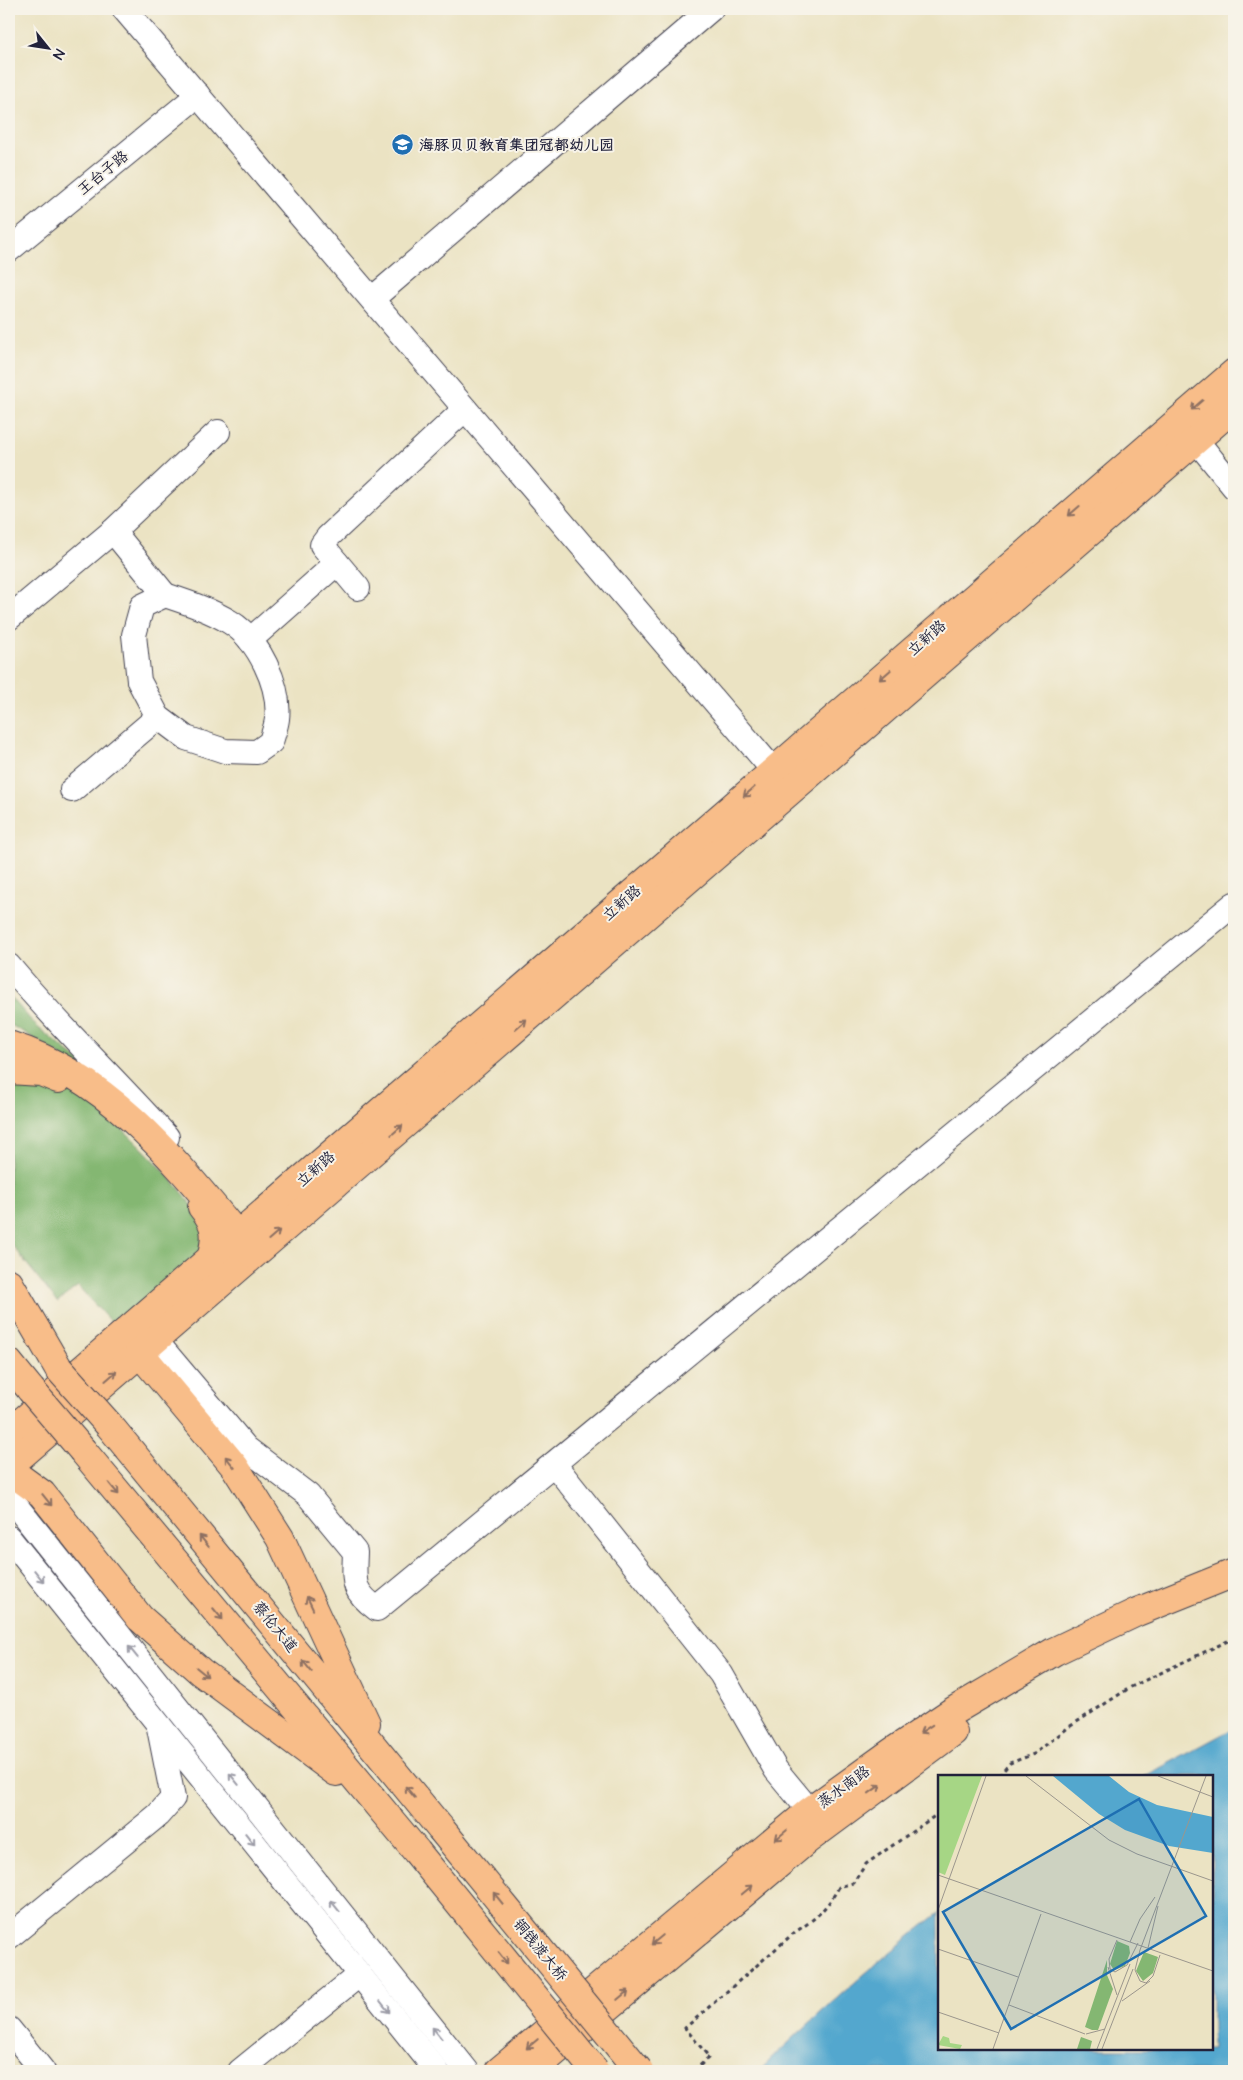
<svg xmlns="http://www.w3.org/2000/svg" width="1243" height="2080" viewBox="0 0 1243 2080" font-family="'Architects Daughter','LXGW WenKai TC',sans-serif">
<style>
.forest{fill:#84b772;stroke:#536c56}
.water{fill:#53a7ce;stroke:#3a6484}
.lines{fill:none;stroke-linecap:round;stroke-linejoin:round}
.minor-casing{stroke:#403f4f;stroke-width:26}
.major-casing{stroke:#403f4f;stroke-width:30}
.highway-casing{stroke:#403f4f;stroke-width:30}
.path{stroke:#403f4f;stroke-width:3;stroke-dasharray:4 4;stroke-linecap:butt}
.minor{stroke:#fff;stroke-width:24}
.major{stroke:#f8bd89;stroke-width:28}
.highway{stroke:#f8bd89;stroke-width:28}
.highway-bridge-casing{stroke:#403f4f;stroke-width:30;stroke-linecap:butt}
.highway-bridge{stroke:#f8bd89;stroke-width:28}
.oneway{stroke:#8d7062}
.oneway2{stroke:#9c9ca7}
.labels{text-anchor:middle;dominant-baseline:central;stroke-width:4;stroke-linejoin:round;paint-order:stroke}
.poi-label{font-size:15px;font-weight:bold;fill:#22223b;stroke:#f7f3e8;text-anchor:start}
.street-label{font-size:15px;fill:#22223b;stroke:#f7f3e8}
.inset-road{fill:none;stroke:#9b968d;stroke-width:1}
.view{fill:#1f6fb2;fill-opacity:0.15;stroke:#1f6fb2;stroke-width:2.5}
.inset-edge{fill:none;stroke:#22223b;stroke-width:2.5}
</style>
<rect width="100%" height="100%" fill="#f7f3e8"/>
<filter id="ink" filterUnits="userSpaceOnUse"><feTurbulence type="fractalNoise" baseFrequency=".02" numOctaves="2"/><feDisplacementMap in="SourceGraphic" scale="10" xChannelSelector="R" yChannelSelector="G"/><feConvolveMatrix kernelMatrix="1 2 1 2 8 2 1 2 1" color-interpolation-filters="sRGB"/></filter>
<filter id="wash" filterUnits="userSpaceOnUse"><feTurbulence type="fractalNoise" baseFrequency=".0096" numOctaves="4" result="noise"/><feDisplacementMap in="SourceGraphic" scale="20" xChannelSelector="R" yChannelSelector="G"/><feGaussianBlur stdDeviation="1.12" result="paint"/><feColorMatrix in="noise" values="0 0 0 0 0 0 0 0 0 0 0 0 0 0 0 0 0 1.4 0 .05"/><feComposite in="paint" operator="in"/></filter>
<g filter="url(#wash)">
<rect width="100%" height="100%" fill="#ebe3c3"/>
<g class="forest">
<polygon points="9,995 36,1026 103,1080 97,1080 27,1034 9,1024"/>
<path d="M 23,1079 C 49,1085 68,1089 91,1103 C 118,1120 198,1201 206,1230 C 208,1236 207,1244 207,1250 L 116,1328 L 78,1286 L 57,1302 L 9,1241 L 9,1084 Z"/>
</g>
<path class="water" d="M 1234,1728 L 1234,2071 L 759,2071 C 816,2015 876,1962 939,1913 L 939,2049 L 1212,2049 L 1212,1776 L 1145,1776 Z"/>
</g>
<g filter="url(#ink)">
<g class="lines">
<defs>
<g id="minor">
<polyline points="124,9 774,771"/>
<polyline points="9,250 198,95"/>
<polyline points="372,299 711,9"/>
<polyline points="1196,440 1234,487"/>
<polyline points="113,531 165,595"/>
<polyline points="358,588 322,545 328,537 465,409"/>
<path d="M 165,595 C 186,602 211,610 230,622 C 258,639 281,686 277,719 C 276,727 273,734 271,742 L 257,752 L 225,751 L 186,738 L 158,717 L 139,681 L 134,635 L 142,606 Z"/>
<polyline points="9,618 113,531 218,432"/>
<polyline points="250,640 337,563"/>
<polyline points="72,790 158,717"/>
<path d="M 9,966 C 59,1026 115,1079 167,1137"/>
<path d="M 154,1339 L 246,1448 L 308,1495 L 355,1552 C 354,1582 351,1590 377,1609 L 1234,904"/>
<polyline points="554,1464 721,1674 776,1770 810,1811"/>
<polyline points="9,1497 467,2071"/>
<polyline points="9,1538 437,2071"/>
<polyline points="9,1937 158,1815 173,1798 159,1728"/>
<polyline points="9,2029 43,2071"/>
<polyline points="240,2071 359,1975"/>
</g>
<g id="major">
<polyline points="9,1433 1234,373"/>
<polyline points="9,1466 1234,407"/>
<polyline points="499,2071 810,1811 892,1752 950,1713 1055,1651 1137,1612 1234,1573"/>
<polyline points="532,2071 807,1840 953,1732"/>
</g>
<g id="highway">
<path d="M 9,1045 C 116,1079 183,1171 253,1254"/>
<polyline points="9,1070 41,1072 58,1079"/>
<path d="M 202,1207 C 217,1225 217,1237 211,1259"/>
<polyline points="9,1283 59,1369"/>
<polyline points="139,1352 235,1467 280,1538 366,1723"/>
<polyline points="9,1363 31,1390"/>
<polyline points="109,1425 441,1829"/>
<polyline points="83,1451 417,1852"/>
<polyline points="9,1470 42,1494 140,1618 201,1672 336,1772"/>
</g>
</defs>
<use href="#minor" class="minor-casing"/>
<use href="#major" class="major-casing"/>
<use href="#highway" class="highway-casing"/>
<g class="path">
<polyline points="999,1776 1010,1763 1034,1754 1069,1727 1131,1687 1234,1638"/>
<path d="M 694,2071 L 709,2057 L 685,2028 L 795,1932 C 816,1919 827,1908 839,1887 L 853,1883 L 866,1864 L 939,1813"/>
</g>
<use href="#minor" class="minor"/>
<use href="#major" class="major"/>
<use href="#highway" class="highway"/>
<defs>
<g id="highway-bridge">
<polyline points="59,1369 109,1425"/>
<polyline points="31,1390 83,1451"/>
<polyline points="441,1829 639,2071"/>
<polyline points="417,1852 595,2071"/>
</g>
</defs>
<use href="#highway-bridge" class="highway-bridge-casing"/>
<use href="#highway-bridge" class="highway-bridge"/>
</g>
<defs><path id="oneway-shaft" d="M-6 0H5M1.5-3L5.5 0L1.5 3" fill="none" stroke-width="1.6" stroke-linecap="round" stroke-linejoin="round" transform="scale(1.25)"/></defs>
<g class="oneway">
<use href="#oneway-shaft" transform="translate(1197 405) rotate(139)"/>
<use href="#oneway-shaft" transform="translate(1074 511) rotate(139)"/>
<use href="#oneway-shaft" transform="translate(885 675) rotate(139)"/>
<use href="#oneway-shaft" transform="translate(749 792) rotate(139)"/>
<use href="#oneway-shaft" transform="translate(521 1024) rotate(-41)"/>
<use href="#oneway-shaft" transform="translate(397 1130) rotate(-41)"/>
<use href="#oneway-shaft" transform="translate(274 1235) rotate(-41)"/>
<use href="#oneway-shaft" transform="translate(111 1376) rotate(-41)"/>
<use href="#oneway-shaft" transform="translate(230 1462) rotate(-129)"/>
<use href="#oneway-shaft" transform="translate(114 1489) rotate(50)"/>
<use href="#oneway-shaft" transform="translate(47 1500) rotate(51)"/>
<use href="#oneway-shaft" transform="translate(204 1541) rotate(-129)"/>
<use href="#oneway-shaft" transform="translate(310 1603) rotate(-115)"/>
<use href="#oneway-shaft" transform="translate(218 1614) rotate(50)"/>
<use href="#oneway-shaft" transform="translate(307 1666) rotate(-129)"/>
<use href="#oneway-shaft" transform="translate(202 1672) rotate(39)"/>
<use href="#oneway-shaft" transform="translate(926 1729) rotate(147)"/>
<use href="#oneway-shaft" transform="translate(875 1789) rotate(-36)"/>
<use href="#oneway-shaft" transform="translate(410 1792) rotate(-130)"/>
<use href="#oneway-shaft" transform="translate(781 1835) rotate(140)"/>
<use href="#oneway-shaft" transform="translate(747 1890) rotate(-40)"/>
<use href="#oneway-shaft" transform="translate(498 1898) rotate(-129)"/>
<use href="#oneway-shaft" transform="translate(657 1940) rotate(140)"/>
<use href="#oneway-shaft" transform="translate(503 1958) rotate(51)"/>
<use href="#oneway-shaft" transform="translate(623 1995) rotate(-40)"/>
<use href="#oneway-shaft" transform="translate(532 2044) rotate(140)"/>
</g>
<g class="oneway2">
<use href="#oneway-shaft" transform="translate(39 1576) rotate(51)"/>
<use href="#oneway-shaft" transform="translate(133 1652) rotate(-129)"/>
<use href="#oneway-shaft" transform="translate(234 1779) rotate(-129)"/>
<use href="#oneway-shaft" transform="translate(250 1839) rotate(51)"/>
<use href="#oneway-shaft" transform="translate(335 1906) rotate(-129)"/>
<use href="#oneway-shaft" transform="translate(385 2007) rotate(51)"/>
<use href="#oneway-shaft" transform="translate(437 2033) rotate(-129)"/>
</g>
</g>
<defs>
<symbol id="school-disc" viewBox="-11 -11 22 22"><circle r="9.5" fill="#1f6fb2" stroke="#f7f3e8"/><path d="M0-5L7-2L0 1L-7-2ZM-4 1L0 2.5L4 1V4Q0 6-4 4Z" fill="#fff"/></symbol>
</defs>
<g fill-rule="evenodd">
<use href="#school-disc" x="390" y="132" width="25" height="25"/>
</g>
<g class="labels">
<g class="poi-label">
<text x="419" y="145">海豚贝贝教育集团冠都幼儿园</text>
</g>
<g class="street-label">
<text transform="translate(103 173) rotate(-39)">王台子路</text>
<text transform="translate(927 638) rotate(-41)">立新路</text>
<text transform="translate(622 903) rotate(-41)">立新路</text>
<text transform="translate(316 1169) rotate(-41)">立新路</text>
<text transform="translate(275 1627) rotate(51)">蔡伦大道</text>
<text transform="translate(844 1787) rotate(-36)">蒸水南路</text>
<text transform="translate(540 1950) rotate(51)">铜钱渡大桥</text>
</g>
</g>
<g transform="translate(938 1775)">
<rect width="275" height="275" fill="#ebe3c3"/>
<path d="M 0,1 L 44,1 L 7,100 L 0,97 ZM 5,261 L 11,263 L 12,268 L 24,270 L 22,274 L 0,270 Z" fill="#a6d685"/>
<path d="M 179,166 L 191,171 L 192,178 L 187,191 L 176,195 L 172,189 ZM 206,177 L 220,182 L 215,198 L 205,206 L 198,196 ZM 169,185 L 169,200 L 175,214 L 160,255 L 154,255 L 147,252 ZM 143,262 L 154,266 L 152,274 L 139,274 Z" fill="#84b772"/>
<path d="M 115,1 L 171,1 L 191,17 L 219,30 L 275,42 L 275,78 L 231,71 L 187,55 L 161,39 Z" fill="#53a7ce"/>
<path class="inset-road" d="M 88,1 L 171,65 L 199,79 L 275,106M 220,1 L 275,22M 0,100 L 275,196M 0,135 L 48,1M 179,165 L 171,184 L 172,194 L 177,197 L 189,190 L 200,168M 192,167 L 202,144 L 217,122M 210,173 L 220,131M 0,174 L 80,202M 222,180 L 215,201 L 208,208 L 202,206 L 197,195 L 202,175 L 268,1M 170,192 L 179,220M 184,226 L 212,206M 71,230 L 147,259M 0,237 L 61,258M 148,259 L 167,254M 55,274 L 103,139M 159,274 L 192,189M 164,274 L 195,194"/>
<path class="view" d="M 201,24 L 268,141 L 73,254 L 5,137 Z"/>
<rect width="275" height="275" class="inset-edge"/>
</g>
<rect width="1243" height="2080" fill="none" stroke="#f7f3e8" stroke-width="30"/>
<g transform="translate(48 48) rotate(120)" stroke="#f7f3e8" stroke-width="4" paint-order="stroke">
<path d="M0-4L9 19L0 12L-9 19Z" fill="#22223b"/>
<text y="-8" font-size="14" font-weight="bold" text-anchor="middle" fill="#22223b">N</text>
</g>
</svg>
